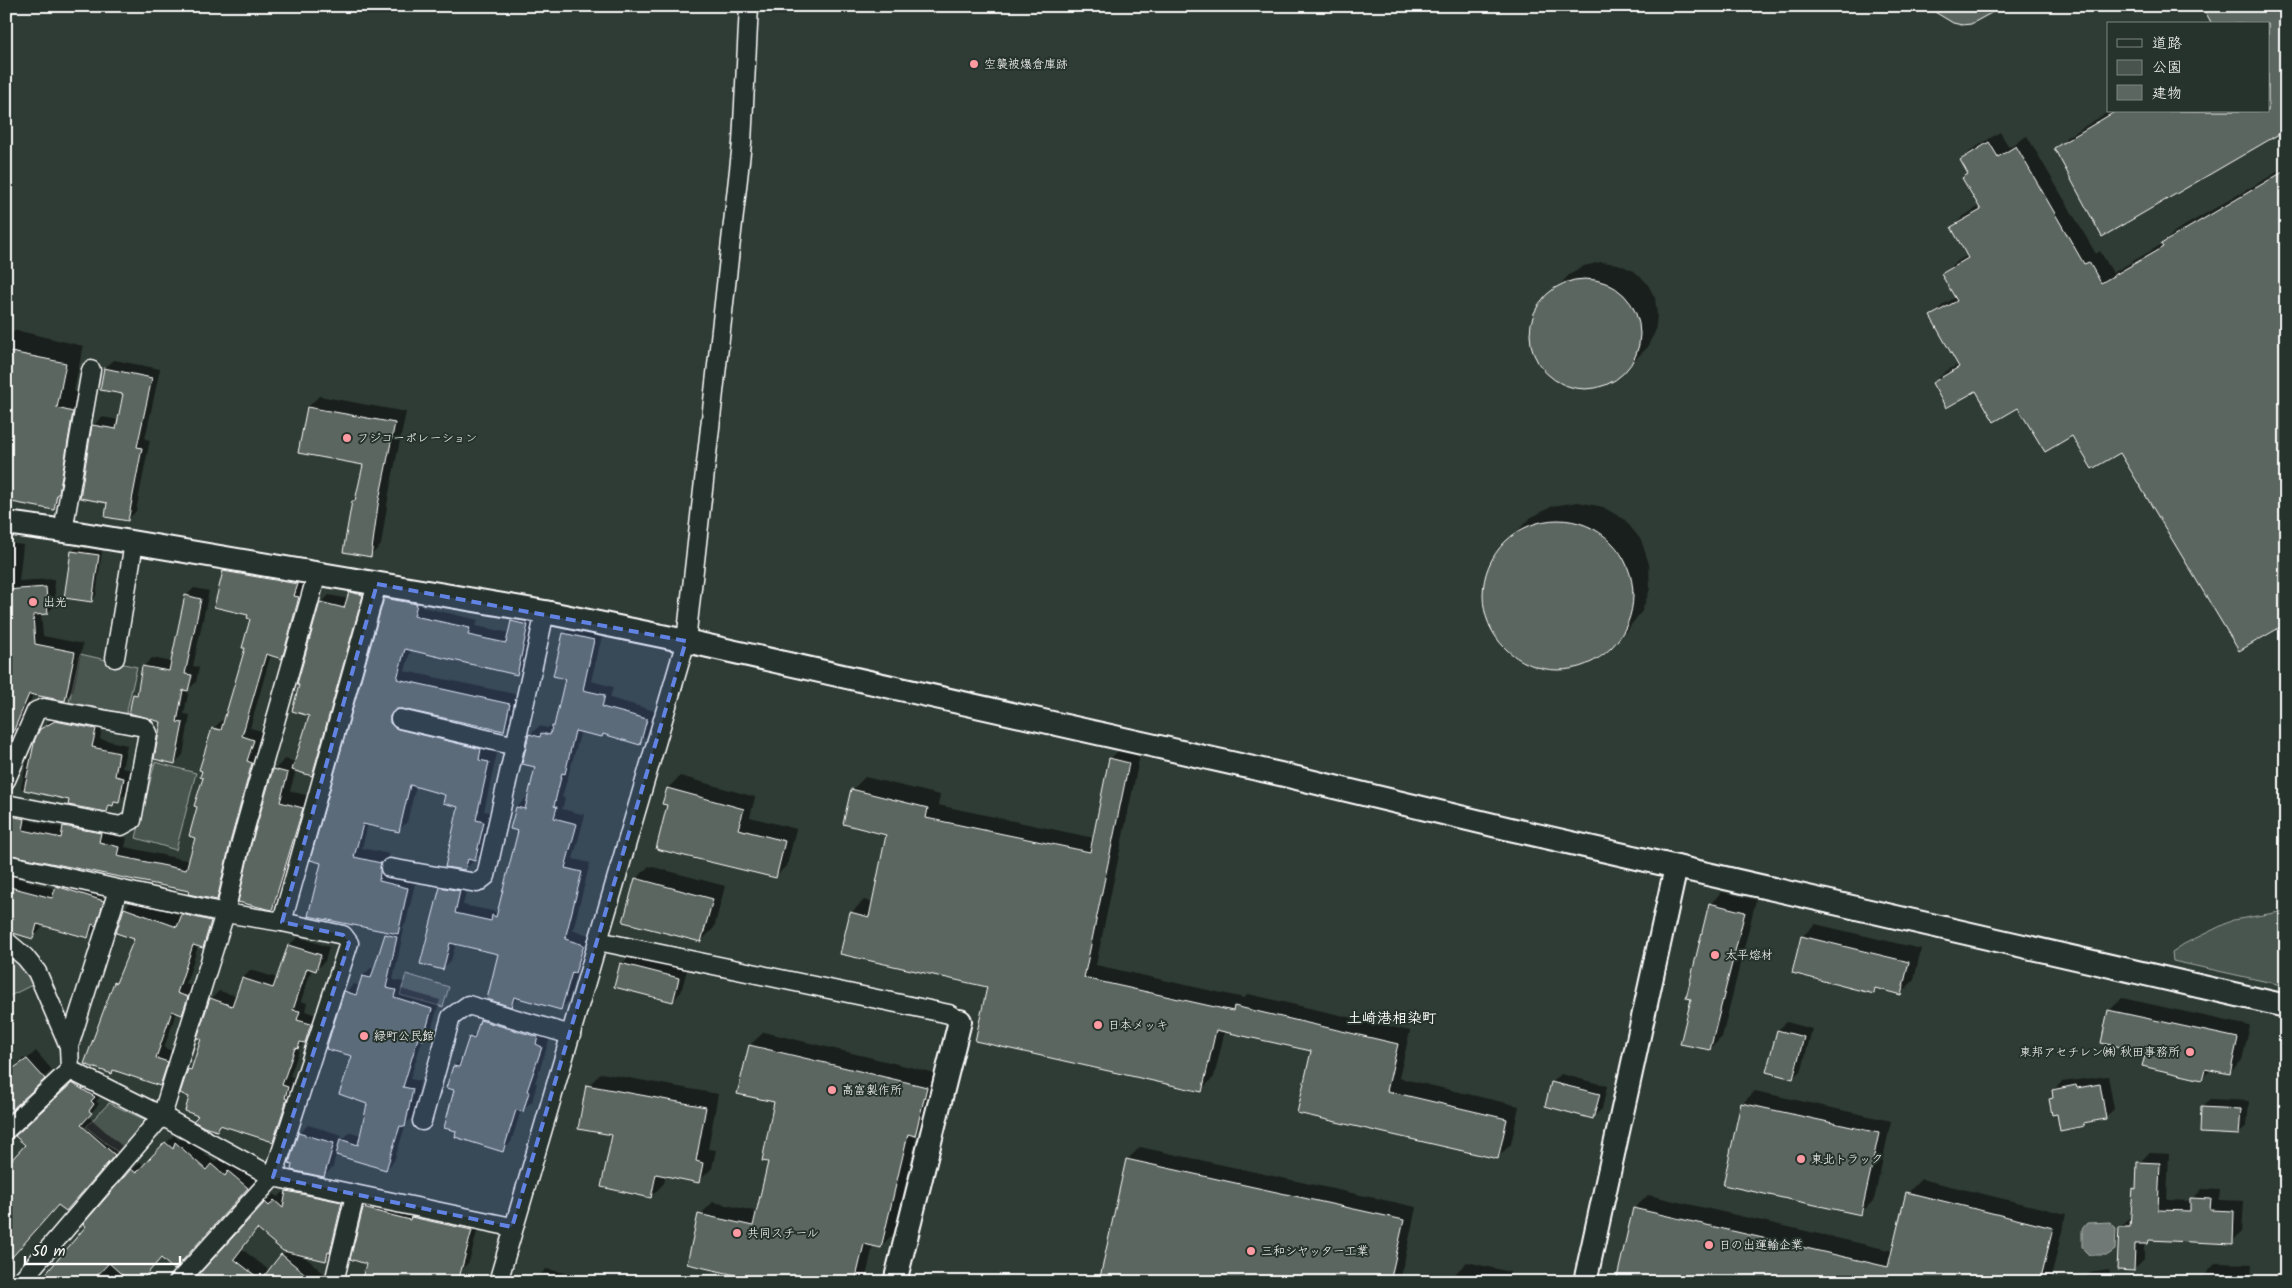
<svg xmlns="http://www.w3.org/2000/svg" width="2292" height="1288" font-family="Kalam,'Klee One',sans-serif">
  <style>
    .green { fill: #4a544f; stroke: #a4aaa7 }
    .water { fill: #707975; stroke: #a9afac }
    .shadow { fill: #0007; fill-rule: evenodd }
    .building { fill: #5b6661; stroke: #fff }
    .lines { fill: none; stroke-linecap: round; stroke-linejoin: round }
    .minor-casing { stroke: #fff; stroke-width: 21 }
    .tertiary-casing { stroke: #fff; stroke-width: 26 }
    .minor { stroke: #26332d; stroke-width: 18 }
    .tertiary { stroke: #26332d; stroke-width: 22 }
    .marked { fill: #6183e4; fill-opacity: 0.2; stroke: #6183e4; stroke-width: 4; stroke-dasharray: 10 6; stroke-linejoin: round }
    .poi-dot { fill: #ff9aa2; stroke: #26332d; stroke-width: 2 }
    .labels { text-anchor: middle; stroke-width: 4; stroke-linejoin: round; paint-order: stroke }
    .poi-label { font-size: 12px; fill: #fff; stroke: #26332d; text-anchor: start }
    .quarter-label { font-size: 15px; font-weight: bold; fill: #fff; stroke: #26332d }
  </style>
  <rect width="100%" height="100%" fill="#2f3b35"/>
  <filter id="ink" filterUnits="userSpaceOnUse"><feTurbulence type="fractalNoise" baseFrequency=".02" numOctaves="2"/><feDisplacementMap in="SourceGraphic" scale="10" xChannelSelector="R" yChannelSelector="G"/><feConvolveMatrix kernelMatrix="1 2 1 2 8 2 1 2 1" color-interpolation-filters="sRGB"/></filter>
  <g filter="url(#ink)">
    <g class="green">
      <polygon points="80,654 137,667 126,714 69,702"/>
      <polygon points="155,762 196,773 176,850 136,838"/>
      <polygon points="2286,911 2286,986 2173,961 2172,952 2184,944 2233,920"/>
      <polygon points="6,951 26,968 34,984 6,998"/>
      <polygon points="406,974 449,987 443,1007 400,995"/>
      <polygon points="109,1103 150,1122 121,1155 86,1127"/>
    </g>
    <polygon class="water" points="2110,1222 2116,1228 2115,1250 2108,1255 2089,1255 2082,1248 2082,1229 2087,1223"/>
    <g class="shadow">
      <polygon points="2286,6 2286,129 2103,236 2056,149 2067,137 2110,111 2268,111 2268,24"/>
      <polygon points="2000,132 2009,147 2027,136 2096,254 2100,251 2113,273 2164,243 2174,232 2286,167 2286,622 2120,451 2072,434 2018,406 1976,389 1933,383 1945,372 1959,364 1932,316 1943,305 1956,297 1943,274 1954,263 1968,255 1952,227 1964,216 1980,206 1964,178 1969,173 1961,160 1973,149"/>
      <polygon points="1601,262 1618,264 1634,271 1647,283 1655,298 1657,315 1655,332 1646,349 1615,379 1598,386 1580,387 1562,382 1548,372 1537,357 1532,340 1533,322 1540,306 1569,275 1584,266"/>
      <polygon points="15,330 83,346 74,391 90,395 70,491 53,509 6,501 6,332 12,333"/>
      <polygon points="114,360 160,369 145,439 150,440 136,511 128,520 109,502 93,426 102,417 119,420 125,393 105,368"/>
      <polygon points="319,396 406,412 389,493 381,545 370,556 353,501 357,497 364,464 308,407"/>
      <polygon points="1578,502 1603,507 1625,520 1641,540 1649,564 1650,589 1642,611 1627,630 1609,648 1590,662 1567,669 1543,668 1521,660 1502,645 1489,625 1483,602 1485,578 1495,555 1530,518 1553,506"/>
      <polygon points="6,543 23,545 19,581 54,579 56,605 47,613 41,614 43,636 83,644 73,691 64,700 33,694 13,746 6,753"/>
      <polygon points="76,548 102,551 96,596 92,600 72,552"/>
      <polygon points="233,563 306,576 302,588 307,589 290,648 282,657 271,654 250,728 262,731 255,753 260,754 225,890 217,899 191,890 6,853 6,810 33,810 31,821 64,828 73,818 109,824 107,833 127,838 125,847 190,861 196,837 213,729 222,720 225,721 246,647 252,618 224,572"/>
      <polygon points="358,584 370,586 320,766 312,774 296,770 290,791 313,797 282,897 272,908 274,770 285,759 296,762 310,715 321,603 329,595 348,599 350,593"/>
      <polygon points="194,588 209,591 193,666 199,667 196,682 189,689 184,714 190,715 183,755 175,763 162,721 134,695 139,690 143,667 152,658 172,662 186,596"/>
      <polygon points="394,590 426,595 422,607 478,620 476,626 510,633 512,622 521,613 536,616 526,665 517,674 411,649 405,671 519,695 512,721 503,730 402,707 398,709 401,718 489,740 487,751 497,753 484,811 493,813 484,851 465,869 459,806 446,794 416,786 407,822 398,831 368,824 362,848 389,854 387,872 416,879 406,923 402,928 404,929 393,980 404,982 401,989 440,1000 431,1030 423,1038 410,1079 420,1081 413,1117 406,1124 394,1161 386,1169 336,1153 333,1167 324,1176 299,1134 308,1125 342,1135 340,1142 350,1132 361,1135 368,1103 354,1055 346,992 354,984 360,986 363,976 371,968 375,969 386,934 390,931 310,915 385,599"/>
      <polygon points="573,625 603,632 591,681 613,687 610,698 655,711 648,734 639,743 604,734 602,736 581,731 562,797 565,798 562,809 585,815 573,859 590,863 573,930 592,936 583,963 578,967 569,1000 561,1009 519,997 511,1005 499,953 456,943 451,960 442,969 441,888 450,879 468,882 463,905 497,912 499,910 520,830 517,807 526,798 529,799 537,766 530,735 539,726 547,728 556,723 567,678 564,634"/>
      <polygon points="64,713 103,721 100,739 127,745 122,768 131,770 126,794 106,811 71,799 21,788 26,764 41,730 49,721"/>
      <polygon points="1123,746 1141,750 1096,965 1244,998 1248,994 1410,1031 1399,1078 1519,1106 1511,1144 1498,1157 1312,1050 1225,1030 1214,1077 1201,1090 988,986 851,913 864,900 873,902 888,834 852,790 865,777 940,795 938,805 1094,838 1110,759"/>
      <polygon points="680,776 755,797 750,817 796,829 787,865 775,877 669,804 668,788"/>
      <polygon points="6,863 19,868 16,878 56,889 65,879 111,893 103,916 98,922 96,929 88,937 42,925 41,929 33,938 6,907"/>
      <polygon points="649,866 725,886 714,928 701,941 636,879"/>
      <polygon points="1722,892 1756,900 1722,1037 1710,1049 1710,904"/>
      <polygon points="134,899 182,916 192,905 220,912 212,938 203,947 198,946 186,984 197,987 191,1004 182,1013 177,1011 164,1048 176,1052 169,1075 160,1085 115,1069 112,1073 115,983 120,978 136,939 125,908"/>
      <polygon points="1815,924 1921,949 1914,980 1901,993 1878,988 1874,992 1802,937"/>
      <polygon points="298,937 329,947 325,961 316,970 312,968 301,1001 307,1003 305,1011 319,1016 314,1033 301,1045 290,1076 296,1078 282,1132 273,1140 223,1124 217,1130 200,1115 191,1096 189,1069 194,1064 202,1038 211,999 219,991 237,996 243,978 251,970 277,978 289,945"/>
      <polygon points="630,955 687,970 681,992 673,1001 622,964"/>
      <polygon points="2122,998 2250,1026 2242,1060 2230,1073 2212,1069 2202,1078 2147,1051 2109,1011"/>
      <polygon points="490,1012 550,1038 535,1083 537,1083 532,1102 521,1110 511,1142 503,1151 456,1089 454,1066 463,1058 470,1038 478,1030 481,1020"/>
      <polygon points="1787,1022 1812,1029 1802,1069 1793,1078 1778,1030"/>
      <polygon points="764,1032 939,1074 927,1121 918,1130 894,1233 881,1246 873,1245 865,1282 771,1282 700,1215 713,1202 758,1212 770,1161 776,1101 750,1045"/>
      <polygon points="36,1051 52,1070 6,1113 6,1074 24,1058 26,1060"/>
      <polygon points="601,1073 718,1094 708,1149 716,1150 712,1168 699,1181 666,1175 664,1183 651,1197 588,1086"/>
      <polygon points="1561,1074 1607,1086 1602,1109 1593,1117 1552,1083"/>
      <polygon points="81,1075 102,1095 96,1101 99,1104 88,1116 122,1146 66,1210 27,1145 25,1128"/>
      <polygon points="2108,1076 2114,1109 2106,1117 2088,1121 2083,1125 2058,1112 2050,1099 2054,1095 2053,1090 2062,1082"/>
      <polygon points="1755,1091 1891,1121 1874,1200 1860,1214 1742,1104"/>
      <polygon points="2211,1099 2249,1101 2247,1125 2239,1134 2202,1107"/>
      <polygon points="174,1135 179,1140 184,1135 214,1162 220,1157 233,1168 237,1164 255,1180 218,1221 161,1257 139,1282 40,1282 87,1226 85,1224 132,1170 140,1162 145,1166"/>
      <polygon points="1140,1147 1416,1207 1400,1282 1100,1282 1127,1160"/>
      <polygon points="2149,1153 2169,1154 2167,1200 2191,1201 2202,1189 2220,1190 2219,1200 2244,1201 2242,1232 2232,1242 2152,1239 2148,1243 2144,1243 2144,1259 2134,1269 2121,1227 2132,1217 2134,1189 2138,1185 2139,1163"/>
      <polygon points="1921,1179 2066,1214 2050,1282 1617,1282 1634,1209 1648,1195 1893,1251 1908,1193"/>
      <path d="M297,1182L351,1194L335,1250L326,1259L300,1253L327,1276L322,1282H212L265,1203L274,1194L278,1197L284,1192L287,1195ZM258,1228L287,1250L270,1271L242,1249Z"/>
      <polygon points="372,1200 480,1221 469,1262 462,1269 458,1282 368,1263 364,1209"/>
      <polygon points="1467,1262 1510,1272 1508,1282 1452,1282 1454,1275"/>
      <polygon points="2216,1263 2252,1264 2251,1282 2198,1282"/>
      <polygon points="546,1269 606,1281 606,1282 533,1282"/>
      <polygon points="2109,1270 2111,1282 2081,1282 2090,1273"/>
    </g>
    <g class="building">
      <polygon points="1925,6 2004,6 1971,24 1962,25 1953,23"/>
      <polygon points="2202,6 2286,6 2286,130 2102,237 2054,148 2116,111 2268,111 2268,24 2212,24"/>
      <polygon points="1989,142 1998,157 2016,146 2084,264 2089,262 2101,283 2163,247 2161,244 2286,170 2286,624 2239,651 2120,453 2092,469 2072,436 2045,452 2018,408 1994,422 1976,391 1946,408 1932,383 1959,367 1930,316 1957,301 1941,274 1968,258 1951,227 1981,210 1962,178 1968,174 1960,160"/>
      <circle cx="1585" cy="334" r="55"/>
      <polygon points="6,351 66,363 57,408 73,412 59,494 57,494 54,510 6,501"/>
      <polygon points="104,368 152,378 137,447 142,448 128,521 105,517 107,503 80,498 92,425 116,429 123,394 100,390"/>
      <polygon points="307,407 395,423 378,505 371,557 343,552 352,501 355,501 363,465 298,453"/>
      <circle cx="1558" cy="595" r="75"/>
      <polygon points="71,551 99,555 92,602 64,598"/>
      <polygon points="223,571 298,584 294,596 299,597 282,659 266,654 242,736 254,740 247,761 252,763 231,839 217,900 188,894 189,891 6,854 6,815 25,819 23,830 61,838 63,826 101,833 99,842 119,847 117,856 186,870 195,838 189,836 197,807 194,806 203,778 200,777 202,771 199,770 212,728 221,730 245,648 242,648 250,619 247,618 248,615 214,607"/>
      <polygon points="46,587 48,614 33,615 35,644 75,652 65,701 29,694 6,749 6,590"/>
      <polygon points="349,592 363,595 312,776 292,770 309,716 292,711 299,685 297,684 320,602 344,608"/>
      <polygon points="185,595 201,599 185,674 192,675 188,691 183,690 177,722 183,723 175,764 154,759 161,722 129,713 133,694 137,695 142,666 169,671"/>
      <polygon points="384,598 417,604 414,616 470,628 468,635 506,643 511,621 528,625 517,675 405,649 397,679 510,704 504,731 402,709 396,709 390,716 390,723 398,729 481,749 479,760 489,762 476,820 484,822 475,861 468,859 465,870 445,867 458,807 443,803 445,795 410,785 399,832 363,824 354,857 381,863 379,881 408,888 398,934 308,916 321,863 310,860"/>
      <polygon points="563,633 594,640 583,690 605,695 602,707 647,719 640,745 603,734 602,737 575,731 565,774 562,773 554,806 557,807 554,818 577,824 565,868 582,872 565,939 584,945 575,973 572,972 561,1010 514,997 511,1007 487,999 498,954 450,943 443,970 420,964 440,887 460,891 455,913 491,921 492,915 496,917 518,831 510,829 516,807 525,809 535,767 522,764 529,734 540,737 541,733 550,735 552,726 554,726 565,679 553,676"/>
      <polygon points="55,721 96,729 92,747 119,753 115,776 124,778 119,803 114,802 113,806 109,805 107,812 68,805 69,800 24,790 35,739 40,729"/>
      <polygon points="1109,758 1129,763 1084,978 1233,1011 1234,1006 1398,1044 1387,1091 1507,1119 1498,1159 1297,1113 1311,1051 1216,1030 1202,1092 975,1041 987,987 840,954 850,912 869,917 886,835 843,824 851,789 928,808 926,818 1090,852"/>
      <polygon points="273,769 288,773 280,802 303,808 272,910 238,902 251,845"/>
      <polygon points="667,788 744,809 738,829 785,841 776,878 656,849 667,805 662,804"/>
      <polygon points="635,878 713,899 701,942 623,922"/>
      <polygon points="6,886 52,898 56,886 104,901 96,926 92,924 88,938 37,924 33,939 6,931"/>
      <polygon points="1709,903 1745,912 1710,1050 1680,1044 1691,999 1686,998"/>
      <polygon points="124,908 177,927 182,914 211,921 203,948 193,945 177,993 188,997 182,1015 172,1011 156,1058 168,1062 160,1086 113,1070 112,1074 84,1064 114,982 116,983 134,939 116,933"/>
      <polygon points="385,934 397,937 386,988 396,990 394,997 432,1009 423,1040 418,1038 403,1087 413,1089 405,1127 400,1126 386,1170 336,1155 340,1139 358,1145 367,1104 339,1094 352,1056 326,1049 344,991 356,995 362,976 371,978"/>
      <polygon points="1801,936 1909,962 1901,995 1875,988 1874,994 1792,973"/>
      <polygon points="288,945 321,955 316,971 307,968 293,1010 300,1011 297,1020 311,1024 305,1043 300,1042 298,1049 295,1048 282,1085 288,1087 285,1098 287,1099 273,1142 220,1125 217,1131 204,1127 193,1121 198,1116 185,1111 189,1097 180,1093 188,1069 191,1070 201,1039 197,1038 210,998 232,1006 242,978 273,988"/>
      <polygon points="620,963 679,978 673,1002 614,987"/>
      <polygon points="2108,1010 2238,1038 2230,1074 2205,1069 2202,1080 2142,1066 2146,1052 2101,1043"/>
      <polygon points="480,1020 538,1037 536,1044 542,1047 527,1091 529,1092 523,1112 516,1110 503,1152 455,1137 456,1131 444,1128 454,1090 446,1088 453,1066 459,1067 469,1037 474,1039"/>
      <polygon points="1777,1030 1804,1037 1793,1079 1766,1072"/>
      <polygon points="749,1045 927,1087 915,1136 908,1134 881,1248 864,1244 855,1282 766,1282 687,1264 698,1214 753,1226 768,1162 762,1161 774,1102 737,1094"/>
      <polygon points="27,1059 45,1079 6,1115 6,1073"/>
      <polygon points="1551,1082 1600,1094 1593,1119 1545,1106"/>
      <polygon points="72,1083 95,1097 91,1101 94,1104 89,1111 92,1113 81,1125 115,1155 66,1211 58,1205 6,1264 6,1166 25,1145 15,1136"/>
      <polygon points="2100,1084 2106,1119 2083,1123 2084,1126 2060,1131 2057,1114 2052,1115 2049,1099 2053,1098 2052,1090 2076,1085 2077,1088"/>
      <polygon points="586,1085 706,1107 696,1161 703,1163 699,1183 656,1174 651,1198 601,1187 612,1135 578,1129"/>
      <polygon points="1741,1103 1879,1133 1861,1215 1723,1185"/>
      <polygon points="2201,1107 2241,1109 2239,1135 2200,1133"/>
      <polygon points="298,1133 334,1143 324,1177 291,1170 292,1164 289,1163"/>
      <polygon points="165,1142 173,1149 175,1142 206,1170 211,1164 225,1176 228,1171 248,1188 174,1270 161,1258 140,1282 130,1282 109,1263 91,1282 39,1282 86,1226 83,1224 131,1169 136,1173"/>
      <polygon points="1126,1159 1404,1220 1390,1282 1099,1282"/>
      <polygon points="2137,1162 2160,1163 2158,1210 2190,1211 2190,1198 2211,1199 2210,1210 2234,1211 2233,1244 2149,1240 2148,1244 2135,1244 2134,1271 2117,1270 2119,1227 2130,1227 2133,1188 2136,1189"/>
      <polygon points="286,1191 342,1202 330,1253 328,1252 326,1261 283,1251 257,1229 234,1259 261,1280 281,1254 315,1282 211,1282 200,1273 265,1202 269,1206 274,1200 283,1208"/>
      <polygon points="1906,1192 2053,1228 2040,1282 1616,1282 1633,1208 1888,1267"/>
      <polygon points="363,1208 410,1220 411,1217 472,1230 458,1282 361,1282 366,1264 350,1259"/>
    </g>
    <g class="lines">
      <g class="minor-casing">
        <g id="minor">
          <polyline points="63,531 91,370"/>
          <polyline points="115,658 134,543"/>
          <polyline points="400,719 516,746"/>
          <polyline points="6,780 36,711 44,708 144,727 148,733 132,820 121,826 6,804"/>
          <polyline points="6,864 225,913 282,922 377,584"/>
          <polyline points="390,868 477,883 486,876 545,612"/>
          <polyline points="6,941 25,957 37,972 69,1046"/>
          <polyline points="598,941 949,1014 960,1021"/>
          <polyline points="70,1070 69,1046 118,890"/>
          <polyline points="422,1121 451,1017 468,1005 571,1035"/>
          <polyline points="6,1130 70,1070 162,1116 273,1177 512,1227"/>
          <polyline points="20,1282 162,1116 225,913 241,842 317,574"/>
          <polyline points="178,1282 273,1177 349,943 343,935 282,922"/>
          <polyline points="334,1282 355,1195"/>
          <polyline points="498,1282 686,641 742,143 749,6"/>
        </g>
      </g>
      <g class="tertiary-casing">
        <g id="tertiary">
          <polyline points="6,523 72,532 545,612 686,641 1280,774 1510,829 2286,1006"/>
          <polyline points="895,1282 960,1021"/>
          <polyline points="1585,1282 1676,867"/>
        </g>
      </g>
      <use href="#minor" class="minor"/>
      <use href="#tertiary" class="tertiary"/>
    </g>
  </g>
  <path class="marked" d="M377,584L686,641L512,1227L273,1177L349,943L343,935L282,922Z"/>
  <g class="poi-dot">
    <circle cx="974" cy="64" r="5"/>
    <circle cx="347" cy="438" r="5"/>
    <circle cx="33" cy="602" r="5"/>
    <circle cx="1715" cy="955" r="5"/>
    <circle cx="1098" cy="1025" r="5"/>
    <circle cx="364" cy="1036" r="5"/>
    <circle cx="2190" cy="1052" r="5"/>
    <circle cx="832" cy="1090" r="5"/>
    <circle cx="1801" cy="1159" r="5"/>
    <circle cx="737" cy="1233" r="5"/>
    <circle cx="1709" cy="1245" r="5"/>
    <circle cx="1251" cy="1251" r="5"/>
  </g>
  <g class="labels">
    <g class="poi-label">
      <text x="984" y="68">空襲被爆倉庫跡</text>
      <text x="357" y="442">フジコーポレーション</text>
      <text x="43" y="606">出光</text>
      <text x="1725" y="959">太平熔材</text>
      <text x="1108" y="1029">日本メッキ</text>
      <text x="374" y="1040">緑町公民館</text>
      <text x="2180" y="1056" text-anchor="end">東邦アセチレン㈱ 秋田事務所</text>
      <text x="842" y="1094">高富製作所</text>
      <text x="1811" y="1163">東北トラック</text>
      <text x="747" y="1237">共同スチール</text>
      <text x="1719" y="1249">日の出運輸企業</text>
      <text x="1261" y="1255">三和シヤッター工業</text>
    </g>
    <g class="quarter-label">
      <text x="1392" y="1023">土崎港相染町</text>
    </g>
  </g>
  <rect width="2292" height="1288" fill="none" stroke="#26332d" stroke-width="25"/>
  <rect x="12" y="12" width="2267" height="1263" fill="none" stroke="#fff" stroke-width="2" filter="url(#ink)"/>
  <rect x="2107" y="22" width="162" height="90" fill="#26332d" stroke="#7d8581"/>
  <rect x="2117" y="39" width="25" height="8" fill="#26332d" stroke="#7d8581"/>
  <text x="2152" y="48" font-size="15" fill="#ffffff">道路</text>
  <rect x="2117" y="60" width="25" height="15" fill="#4a544f" stroke="#7d8581"/>
  <text x="2152" y="72" font-size="15" fill="#ffffff">公園</text>
  <rect x="2117" y="85" width="25" height="15" fill="#5b6661" stroke="#7d8581"/>
  <text x="2152" y="98" font-size="15" fill="#ffffff">建物</text>
  <path d="M25 1256v8h155v-8" fill="none" stroke="#ffffff" stroke-width="2.5"/>
  <text x="32" y="1256" font-size="15" fill="#ffffff" stroke="#26332d" stroke-width="4" paint-order="stroke">50 m</text>
</svg>
